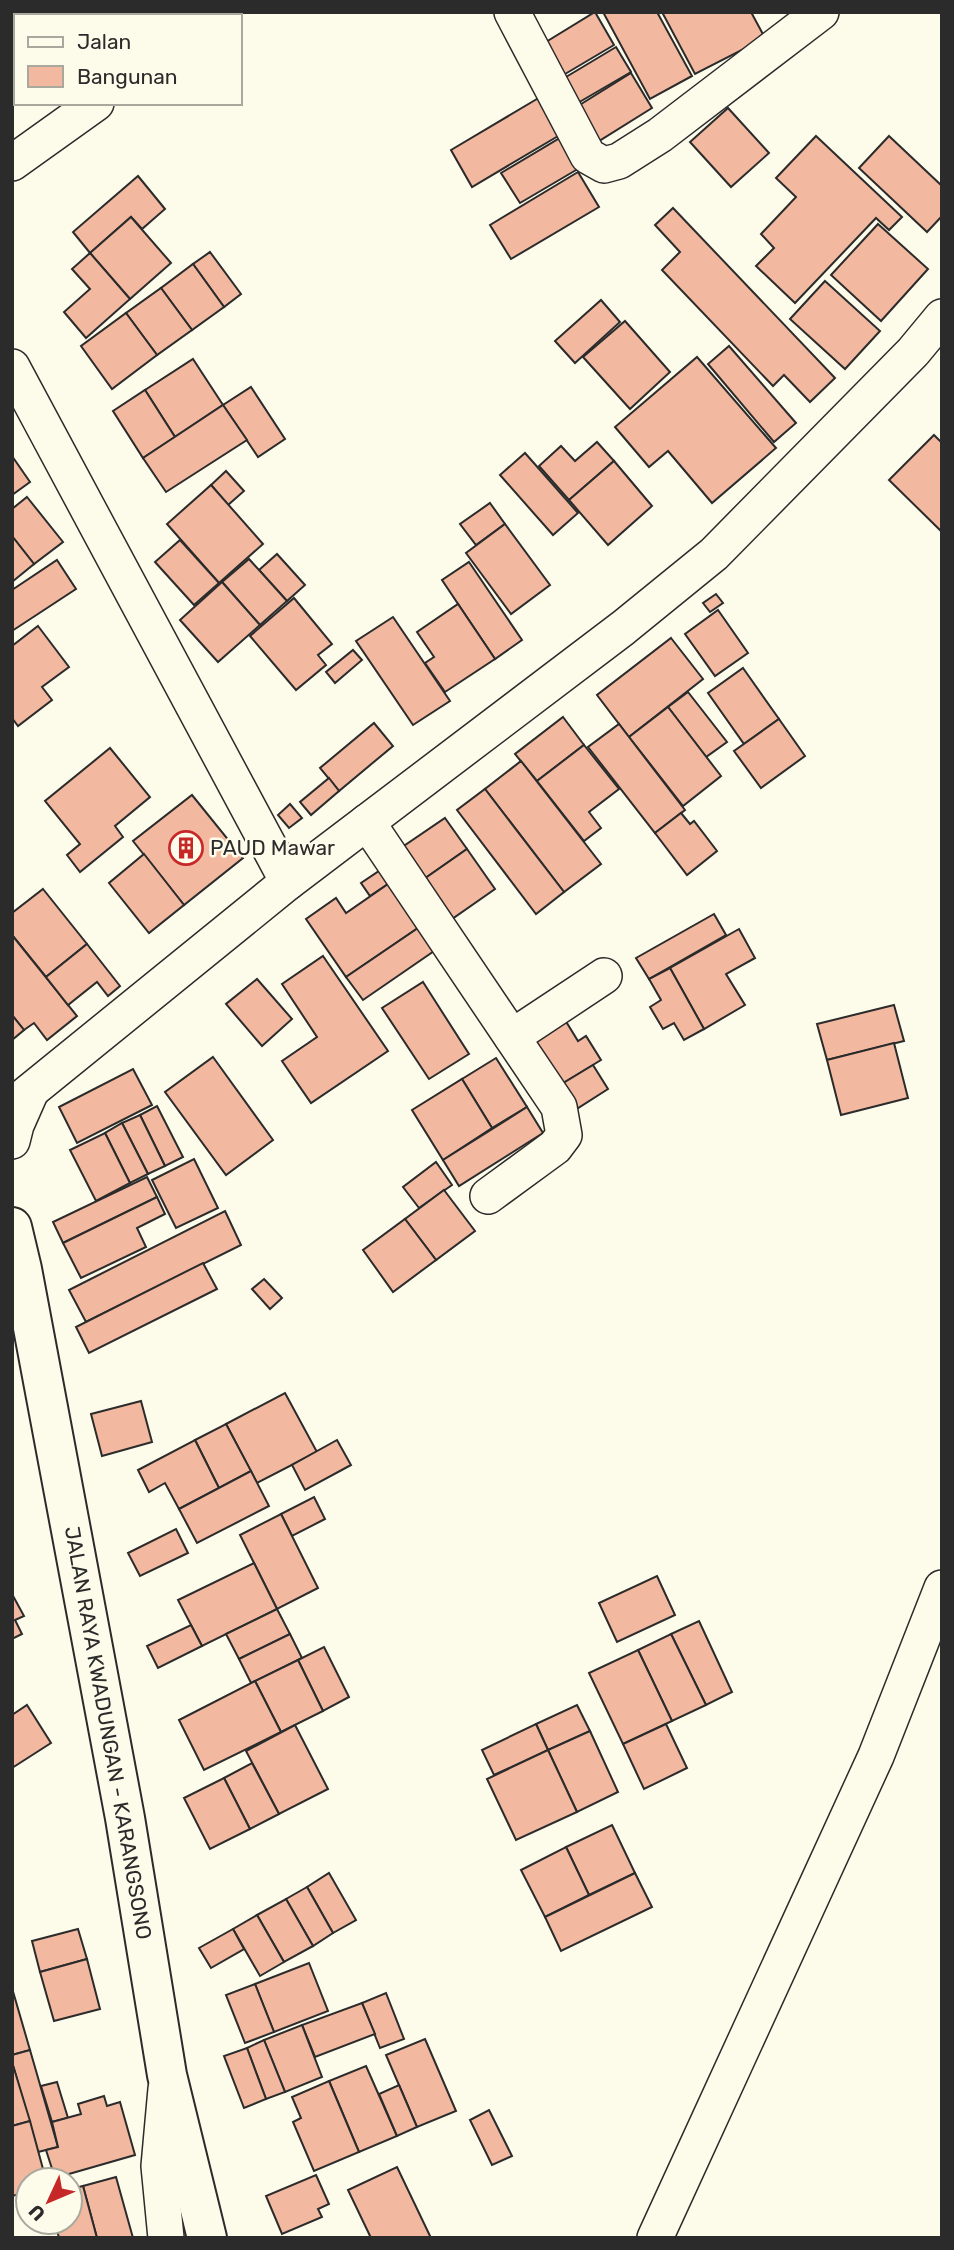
<svg xmlns="http://www.w3.org/2000/svg" width="954" height="2250" font-family="Rubik,sans-serif">
  <style>
    .building { fill: #f2b8a0; stroke: #2b2b2b; stroke-width: 2 }
    .lines { fill: none; stroke-linecap: round; stroke-linejoin: round }
    .minor-casing { stroke: #2b2b2b; stroke-width: 38 }
    .secondary-casing { stroke: #2b2b2b; stroke-width: 42 }
    .minor { stroke: #fdfbea; stroke-width: 35 }
    .secondary { stroke: #fdfbea; stroke-width: 38 }
    .labels { text-anchor: middle; stroke-width: 5; stroke-linejoin: round; paint-order: stroke }
    .poi-label { font-size: 21px; fill: #2b2b2b; stroke: #fdfbea; text-anchor: start }
    .street-label { font-size: 21px; fill: #2b2b2b; stroke: #fdfbea }
  </style>
  <rect width="100%" height="100%" fill="#fdfbea"/>
  <g class="building">
    <polygon points="595,12 614,45 560,77 541,45"/>
    <polygon points="603,12 657,12 692,76 650,99"/>
    <polygon points="662,12 751,12 765,38 695,74"/>
    <polygon points="616,47 631,72 576,104 561,80"/>
    <polygon points="631,73 652,108 599,141 578,106"/>
    <polygon points="547,93 570,129 472,187 451,150"/>
    <polygon points="728,108 769,153 731,187 690,142"/>
    <polygon points="570,132 588,163 520,203 501,173"/>
    <polygon points="816,136 902,217 889,230 876,218 795,303 756,266 774,248 761,234 796,197 776,178"/>
    <polygon points="889,136 942,186 942,216 927,232 859,168"/>
    <polygon points="578,172 599,207 511,259 490,225"/>
    <polygon points="138,176 165,209 142,229 131,217 90,253 73,232"/>
    <polygon points="673,208 835,378 810,402 784,375 773,386 662,270 680,252 655,225"/>
    <polygon points="131,217 171,263 130,299 90,253"/>
    <polygon points="878,224 928,269 881,321 831,275"/>
    <polygon points="210,252 241,294 224,307 193,264"/>
    <polygon points="90,253 130,299 86,338 64,312 90,289 72,269"/>
    <polygon points="193,264 224,307 192,330 161,288"/>
    <polygon points="825,281 880,331 845,369 790,319"/>
    <polygon points="161,288 192,330 157,355 126,313"/>
    <polygon points="601,300 620,322 575,363 555,341"/>
    <polygon points="126,313 157,355 112,389 81,346"/>
    <polygon points="625,321 670,372 630,409 583,357"/>
    <polygon points="729,346 796,423 774,442 708,364"/>
    <polygon points="697,357 776,448 712,503 668,451 649,467 615,427"/>
    <polygon points="193,359 223,405 175,437 145,390"/>
    <polygon points="251,387 285,439 258,457 223,405"/>
    <polygon points="145,390 175,437 143,458 113,411"/>
    <polygon points="223,405 247,440 166,492 143,458"/>
    <polygon points="934,435 942,443 942,532 889,480"/>
    <polygon points="597,442 614,461 569,500 539,466 561,446 575,461"/>
    <polygon points="525,453 578,513 553,535 500,475"/>
    <polygon points="12,456 30,482 12,495"/>
    <polygon points="614,461 652,506 608,545 569,500"/>
    <polygon points="226,471 244,491 228,505 211,485"/>
    <polygon points="211,485 263,544 219,583 167,524"/>
    <polygon points="27,497 63,542 34,564 12,536 12,509"/>
    <polygon points="490,503 505,524 476,545 460,524"/>
    <polygon points="505,524 550,585 511,614 466,553"/>
    <polygon points="12,536 34,564 12,582"/>
    <polygon points="180,540 219,583 194,605 155,562"/>
    <polygon points="277,554 305,585 287,601 259,570"/>
    <polygon points="249,559 287,601 260,625 222,582"/>
    <polygon points="57,560 76,589 12,631 12,590"/>
    <polygon points="469,562 522,640 495,659 442,580"/>
    <polygon points="222,582 260,625 218,662 180,620"/>
    <polygon points="716,594 723,603 710,612 703,603"/>
    <polygon points="294,598 332,644 318,655 326,665 296,690 250,636"/>
    <polygon points="458,604 495,659 445,692 425,663 434,657 417,632"/>
    <polygon points="718,610 748,653 715,676 685,634"/>
    <polygon points="393,617 450,701 413,725 356,641"/>
    <polygon points="38,626 69,667 42,687 52,700 18,726 12,718 12,646"/>
    <polygon points="671,638 703,679 629,737 597,695"/>
    <polygon points="353,650 362,660 335,683 326,672"/>
    <polygon points="743,668 779,719 744,744 708,693"/>
    <polygon points="688,692 727,742 706,757 668,707"/>
    <polygon points="668,707 721,776 683,806 629,737"/>
    <polygon points="563,717 584,745 537,781 515,754"/>
    <polygon points="779,719 805,756 761,788 734,751"/>
    <polygon points="374,723 393,746 339,791 320,768"/>
    <polygon points="619,724 685,810 655,833 588,747"/>
    <polygon points="584,745 619,789 589,812 601,828 584,841 537,781"/>
    <polygon points="110,748 150,797 115,826 123,837 80,872 67,855 80,844 45,801"/>
    <polygon points="521,761 601,864 564,892 485,789"/>
    <polygon points="329,778 339,791 311,815 300,802"/>
    <polygon points="485,789 564,892 536,914 457,810"/>
    <polygon points="192,795 243,858 184,905 133,841"/>
    <polygon points="290,804 302,818 289,828 278,815"/>
    <polygon points="681,813 690,824 694,821 717,851 687,875 655,833"/>
    <polygon points="445,818 467,849 414,886 392,854"/>
    <polygon points="467,849 495,889 442,926 414,886"/>
    <polygon points="144,854 184,905 149,933 109,883"/>
    <polygon points="382,869 391,882 370,896 361,883"/>
    <polygon points="391,882 421,926 346,977 306,919 336,898 346,913"/>
    <polygon points="43,889 87,944 46,977 12,935 12,913"/>
    <polygon points="714,914 726,935 649,979 636,958"/>
    <polygon points="421,926 437,949 363,1000 346,977"/>
    <polygon points="739,929 755,958 726,974 745,1005 704,1029 670,968"/>
    <polygon points="12,935 77,1016 47,1040 34,1023 24,1030 12,1015"/>
    <polygon points="87,944 120,986 108,996 97,982 68,1005 46,977"/>
    <polygon points="323,956 388,1051 311,1103 282,1061 317,1037 282,984"/>
    <polygon points="670,968 704,1029 684,1040 674,1023 663,1029 650,1007 661,1000 649,979"/>
    <polygon points="257,979 292,1019 262,1046 226,1004"/>
    <polygon points="423,982 469,1054 429,1079 382,1008"/>
    <polygon points="894,1005 904,1041 827,1060 817,1024"/>
    <polygon points="12,1015 24,1030 12,1040"/>
    <polygon points="562,1015 578,1041 586,1036 601,1060 560,1085 529,1035"/>
    <polygon points="894,1043 908,1098 841,1115 827,1060"/>
    <polygon points="213,1057 273,1140 226,1175 165,1092"/>
    <polygon points="496,1058 527,1107 492,1128 462,1079"/>
    <polygon points="593,1065 608,1089 575,1110 560,1085"/>
    <polygon points="133,1069 152,1105 77,1143 59,1107"/>
    <polygon points="462,1079 492,1128 443,1160 412,1110"/>
    <polygon points="157,1106 183,1157 165,1166 140,1115"/>
    <polygon points="527,1107 543,1133 459,1186 443,1160"/>
    <polygon points="140,1115 165,1166 148,1174 122,1123"/>
    <polygon points="122,1123 148,1174 130,1183 105,1133"/>
    <polygon points="105,1133 130,1183 96,1201 70,1150"/>
    <polygon points="194,1159 218,1208 176,1228 152,1180"/>
    <polygon points="436,1162 452,1185 419,1208 403,1187"/>
    <polygon points="147,1177 157,1197 63,1243 53,1222"/>
    <polygon points="444,1190 475,1231 436,1260 405,1219"/>
    <polygon points="157,1197 165,1214 137,1228 146,1247 81,1278 63,1243"/>
    <polygon points="225,1211 241,1245 86,1322 69,1290"/>
    <polygon points="405,1219 436,1260 393,1292 363,1250"/>
    <polygon points="203,1263 217,1289 89,1353 76,1327"/>
    <polygon points="264,1279 282,1298 270,1309 252,1289"/>
    <polygon points="285,1393 317,1452 257,1483 226,1424"/>
    <polygon points="141,1401 152,1442 102,1456 91,1414"/>
    <polygon points="226,1424 251,1471 219,1488 195,1440"/>
    <polygon points="195,1440 219,1488 179,1509 165,1483 149,1492 138,1470"/>
    <polygon points="337,1440 351,1465 305,1490 292,1465"/>
    <polygon points="251,1471 269,1506 197,1543 179,1509"/>
    <polygon points="314,1497 325,1519 292,1536 281,1514"/>
    <polygon points="281,1514 318,1588 277,1609 240,1535"/>
    <polygon points="176,1529 188,1553 140,1576 128,1553"/>
    <polygon points="254,1563 277,1609 202,1646 178,1600"/>
    <polygon points="657,1576 675,1615 617,1642 599,1603"/>
    <polygon points="12,1594 24,1616 15,1620 22,1634 12,1639"/>
    <polygon points="277,1609 290,1634 239,1659 226,1634"/>
    <polygon points="699,1621 732,1692 706,1705 671,1634"/>
    <polygon points="191,1625 202,1646 158,1668 147,1646"/>
    <polygon points="290,1634 302,1658 251,1683 239,1659"/>
    <polygon points="671,1634 706,1705 672,1721 638,1650"/>
    <polygon points="324,1647 349,1697 323,1711 298,1660"/>
    <polygon points="638,1650 672,1721 623,1744 589,1673"/>
    <polygon points="298,1660 323,1711 281,1732 255,1681"/>
    <polygon points="255,1681 281,1732 204,1770 179,1720"/>
    <polygon points="27,1705 51,1743 12,1768 12,1715"/>
    <polygon points="577,1705 590,1731 548,1750 536,1724"/>
    <polygon points="536,1724 548,1750 494,1775 482,1750"/>
    <polygon points="666,1724 687,1768 644,1789 623,1744"/>
    <polygon points="295,1725 328,1789 279,1814 246,1751"/>
    <polygon points="590,1731 618,1792 577,1812 548,1750"/>
    <polygon points="548,1750 577,1812 516,1840 487,1779"/>
    <polygon points="252,1763 279,1814 250,1829 224,1778"/>
    <polygon points="224,1778 250,1829 210,1849 184,1798"/>
    <polygon points="612,1825 635,1873 589,1895 566,1847"/>
    <polygon points="566,1847 589,1895 545,1917 521,1870"/>
    <polygon points="329,1873 356,1920 333,1933 307,1887"/>
    <polygon points="635,1873 652,1907 561,1951 545,1917"/>
    <polygon points="307,1887 333,1933 313,1946 286,1899"/>
    <polygon points="286,1899 313,1946 284,1962 257,1915"/>
    <polygon points="257,1915 284,1962 260,1976 233,1929"/>
    <polygon points="78,1929 87,1959 40,1972 32,1941"/>
    <polygon points="233,1929 244,1949 211,1968 199,1948"/>
    <polygon points="87,1959 100,2009 54,2021 40,1972"/>
    <polygon points="309,1963 328,2011 274,2032 255,1984"/>
    <polygon points="255,1984 274,2032 245,2043 226,1995"/>
    <polygon points="12,1988 30,2050 12,2055"/>
    <polygon points="386,1993 404,2039 380,2048 362,2003"/>
    <polygon points="362,2003 375,2034 315,2057 302,2025"/>
    <polygon points="302,2025 322,2077 285,2092 264,2040"/>
    <polygon points="425,2039 456,2111 417,2127 386,2055"/>
    <polygon points="264,2040 285,2092 266,2099 247,2048"/>
    <polygon points="247,2048 266,2099 244,2108 224,2056"/>
    <polygon points="30,2050 58,2147 38,2152 12,2062 12,2055"/>
    <polygon points="12,2062 30,2121 12,2126"/>
    <polygon points="366,2066 397,2136 359,2152 329,2081"/>
    <polygon points="329,2081 359,2152 314,2171 293,2122 301,2118 292,2097"/>
    <polygon points="57,2082 68,2118 52,2122 41,2086"/>
    <polygon points="399,2085 417,2127 397,2136 379,2094"/>
    <polygon points="104,2096 107,2106 120,2102 135,2155 55,2178 46,2150 58,2147 52,2122 81,2114 78,2104"/>
    <polygon points="489,2110 512,2156 492,2165 470,2120"/>
    <polygon points="30,2121 46,2180 28,2180 28,2192 12,2196 12,2126"/>
    <polygon points="397,2167 431,2238 371,2238 348,2190"/>
    <polygon points="316,2175 329,2204 318,2209 322,2217 282,2234 266,2196"/>
    <polygon points="116,2177 133,2238 97,2238 83,2186"/>
    <polygon points="83,2186 97,2238 59,2238 55,2222 70,2222 70,2189"/>
  </g>
  <g class="lines">
    <g class="minor-casing">
      <g id="minor">
        <polyline points="512,12 588,156 604,165 619,161 660,135 821,12"/>
        <polyline points="220,16 224,12"/>
        <polyline points="12,163 96,103"/>
        <polyline points="12,367 288,882"/>
        <polyline points="367,822 559,1107 564,1135 555,1147 488,1196"/>
        <polyline points="512,1037 604,976"/>
        <polyline points="12,1106 288,882 623,628 714,554 913,352 942,317"/>
        <polyline points="12,1141 16,1125 31,1091"/>
        <polyline points="166,2238 159,2166 166,2089"/>
        <polyline points="655,2238 876,1756 942,1588"/>
      </g>
    </g>
    <g class="secondary-casing">
      <polyline id="secondary" points="12,1227 22,1269 125,1818 167,2075 207,2238"/>
    </g>
    <use href="#minor" class="minor"/>
    <use href="#secondary" class="secondary"/>
  </g>
  <defs>
    <g id="building-ring" transform="scale(1.75)"><circle r="9.5" fill="#fdfbea" stroke="#c62828" stroke-width="1.5"/><path d="M-4-6H4V6H1V3H-1V6H-4ZM-2.5-4.3h1.7v1.8h-1.7ZM.8-4.3h1.7v1.8H.8ZM-2.5-1h1.7V.8h-1.7ZM.8-1h1.7V.8H.8Z" fill="#c62828"/></g>
  </defs>
  <g fill-rule="evenodd">
    <use href="#building-ring" x="186" y="848"/>
  </g>
  <g class="labels">
    <g class="poi-label">
      <text x="210" y="855">PAUD Mawar</text>
    </g>
    <g class="street-label">
      <text transform="translate(108 1733) rotate(80)" y="7">JALAN RAYA KWADUNGAN - KARANGSONO</text>
    </g>
  </g>
  <rect width="954" height="2250" fill="none" stroke="#2b2b2b" stroke-width="28"/>
  <rect x="14" y="14" width="228" height="91" fill="#fdfbea" stroke="#a9a89e" stroke-width="2"/>
  <rect x="28" y="37" width="35" height="10" fill="#fdfbea" stroke="#a9a89e" stroke-width="2"/>
  <text x="77" y="49" font-size="21" fill="#2b2b2b">Jalan</text>
  <rect x="28" y="66" width="35" height="21" fill="#f2b8a0" stroke="#a9a89e" stroke-width="2"/>
  <text x="77" y="84" font-size="21" fill="#2b2b2b">Bangunan</text>
  <g transform="translate(49 2201) rotate(226)"><circle r="33" fill="#fdfbea" stroke="#a9a89e" stroke-width="2"/>
  <path d="M0-5L12 26L0 18L-12 26Z" fill="#c62828"/>
  <text y="-10" font-size="19" font-weight="bold" text-anchor="middle" fill="#2b2b2b">U</text>
  </g>
</svg>
